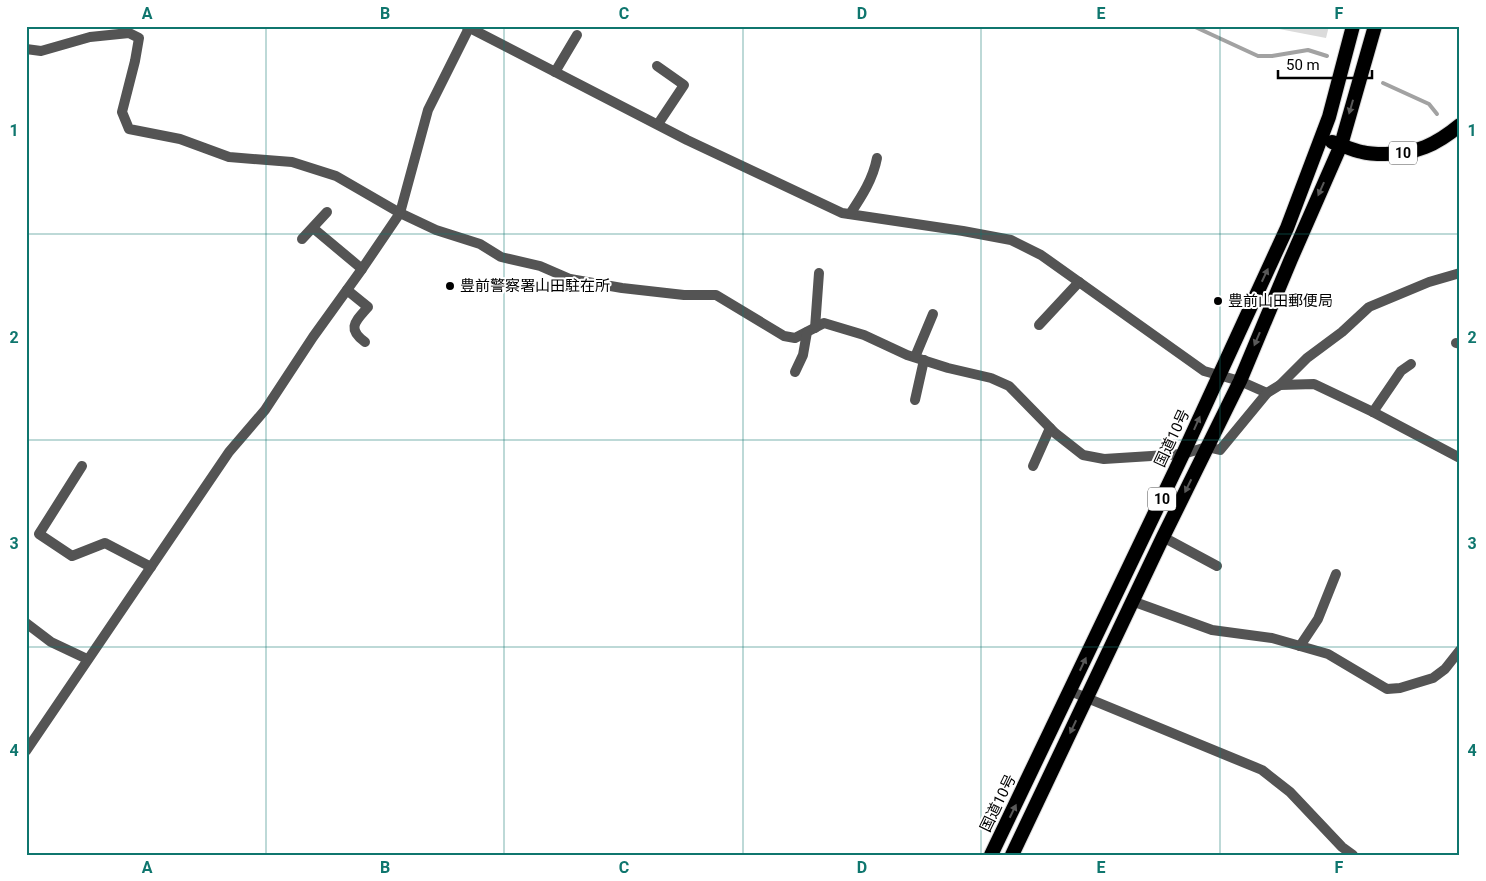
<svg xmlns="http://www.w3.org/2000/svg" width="1486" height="881" font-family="Roboto,'Noto Sans JP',sans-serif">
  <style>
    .green { fill: #dbdbdb }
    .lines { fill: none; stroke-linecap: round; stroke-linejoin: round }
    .stream { stroke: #a2a2a2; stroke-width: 4 }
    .trunk-casing { stroke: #dbdbdb; stroke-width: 16 }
    .minor { stroke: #545454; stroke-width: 10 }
    .trunk { stroke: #000; stroke-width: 14 }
    .oneway { fill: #595959 }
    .grid { fill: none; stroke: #0f766e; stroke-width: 1; stroke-opacity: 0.55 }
    .poi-dot { fill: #000; stroke: #fff; stroke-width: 2 }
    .labels { text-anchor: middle; stroke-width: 4; stroke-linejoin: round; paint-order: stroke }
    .shield { fill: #fff; stroke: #4c4c4c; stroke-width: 1 }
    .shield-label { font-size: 14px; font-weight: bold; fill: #000 }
    .poi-label { font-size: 15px; fill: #000; stroke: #fff; text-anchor: start }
    .street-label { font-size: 15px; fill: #000; stroke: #fff }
    .neatline { fill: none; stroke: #0f766e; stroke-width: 2 }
    .grid-label { font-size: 16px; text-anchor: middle; font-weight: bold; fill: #0f766e }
  </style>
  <rect width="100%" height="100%" fill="#fff"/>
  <polygon class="green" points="1264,26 1329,26 1326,38"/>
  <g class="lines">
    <g class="stream">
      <polyline points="1193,26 1258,56 1272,56 1308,50 1327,56"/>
      <polyline points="1383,83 1429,104 1437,114"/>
    </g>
    <g class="trunk-casing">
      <g id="trunk">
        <path d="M1332,142C1342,145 1352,150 1362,152C1369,154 1378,154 1385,154C1416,154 1436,145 1460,125"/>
        <polyline points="991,855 1183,454 1287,228 1329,117 1353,26"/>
        <polyline points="1012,855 1163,537 1240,381 1291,259 1341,145 1375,26"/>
      </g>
    </g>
    <g class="minor">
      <polyline points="466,26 687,140 842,213 963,231 1011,240 1041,255 1204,371 1240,381 1267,393"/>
      <polyline points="26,49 41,51 90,37 129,33 139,38 135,61 122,112 129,129 180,139 229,157 292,162 336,176 400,213 436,230 480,244 501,257 540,266 570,279 622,288 684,295 716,295 784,336 795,338 824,323 864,335 907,355 948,368 991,378 1009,386 1055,433 1083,455 1104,459 1183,454 1207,447 1220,450 1267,393 1280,385 1307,358 1342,332 1369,307 1429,282 1460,273"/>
      <polyline points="657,66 684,85 658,124"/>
      <polyline points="555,72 577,35"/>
      <path d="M850,214C862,196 873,179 877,158"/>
      <polyline points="313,228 362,269"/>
      <polyline points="302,239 327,212"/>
      <path d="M347,290L368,307C356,321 346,328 365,342"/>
      <polyline points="1039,325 1079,282"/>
      <polyline points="815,328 819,273"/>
      <polyline points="1456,343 1460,344"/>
      <polyline points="915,357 933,314"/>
      <polyline points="795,372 803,355 807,332"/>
      <polyline points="1280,385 1314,384 1373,412 1460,458"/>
      <polyline points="915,400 924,360"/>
      <polyline points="1373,412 1401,371 1411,364"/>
      <polyline points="82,466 39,534 72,556 105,543 151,567"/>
      <polyline points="1033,466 1050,428"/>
      <polyline points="1163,537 1217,566"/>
      <polyline points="1132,601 1212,630 1272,638 1328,654 1387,689 1400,688 1433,678 1445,669 1460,650"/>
      <polyline points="26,623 51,642 87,659"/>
      <polyline points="1300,646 1318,619 1336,574"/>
      <polyline points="1070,691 1262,770 1290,792 1342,847 1353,855"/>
      <polyline points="26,751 229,452 265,410 313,337 362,269 400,213 428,110 470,26"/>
    </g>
    <use href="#trunk" class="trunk"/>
  </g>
  <defs><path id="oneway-solid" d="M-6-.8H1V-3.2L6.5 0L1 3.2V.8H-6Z" transform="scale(1.25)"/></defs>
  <g class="oneway">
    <use href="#oneway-solid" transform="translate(1351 107) rotate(106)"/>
    <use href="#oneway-solid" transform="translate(1321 189) rotate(114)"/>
    <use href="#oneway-solid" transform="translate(1265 275) rotate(-65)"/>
    <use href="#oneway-solid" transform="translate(1257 339) rotate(113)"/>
    <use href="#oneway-solid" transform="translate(1197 423) rotate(-66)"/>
    <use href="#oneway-solid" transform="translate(1188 486) rotate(116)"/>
    <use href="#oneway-solid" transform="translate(1083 664) rotate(-65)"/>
    <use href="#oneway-solid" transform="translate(1073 727) rotate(115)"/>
    <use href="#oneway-solid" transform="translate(1013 811) rotate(-64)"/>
  </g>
  <path class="grid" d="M266,26V855M504,26V855M743,26V855M981,26V855M1220,26V855M26,234H1460M26,440H1460M26,647H1460"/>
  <g class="poi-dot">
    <circle cx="450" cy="286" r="5"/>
    <circle cx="1218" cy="301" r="5"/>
  </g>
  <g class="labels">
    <g class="shield">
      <rect x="1389" y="141.5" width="28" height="23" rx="4"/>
      <rect x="1148" y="487.5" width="28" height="23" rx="4"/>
    </g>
    <g class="shield-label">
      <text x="1403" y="158">10</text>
      <text x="1162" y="504">10</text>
    </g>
    <g class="poi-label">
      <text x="460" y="291">豊前警察署山田駐在所</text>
      <text x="1228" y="306">豊前山田郵便局</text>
    </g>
    <g class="street-label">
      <text transform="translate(1172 438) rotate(-65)" y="5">国道10号</text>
      <text transform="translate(998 803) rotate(-64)" y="5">国道10号</text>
    </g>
  </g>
  <rect width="1486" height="881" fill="none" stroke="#ffffff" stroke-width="55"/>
  <path d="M1278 70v8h94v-8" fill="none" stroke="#000000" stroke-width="2.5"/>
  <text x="1286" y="70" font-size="15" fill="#000000" stroke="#ffffff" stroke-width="4" paint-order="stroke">50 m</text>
  <rect x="28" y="28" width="1430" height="826" class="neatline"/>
  <g class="grid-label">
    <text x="147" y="19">A</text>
    <text x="385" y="19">B</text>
    <text x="624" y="19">C</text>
    <text x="862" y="19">D</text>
    <text x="1101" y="19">E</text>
    <text x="1339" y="19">F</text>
    <text x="14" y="136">1</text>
    <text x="1472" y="136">1</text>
    <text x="14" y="343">2</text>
    <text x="1472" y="343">2</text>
    <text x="14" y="549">3</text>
    <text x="1472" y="549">3</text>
    <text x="14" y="756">4</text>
    <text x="1472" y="756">4</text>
    <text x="147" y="873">A</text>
    <text x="385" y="873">B</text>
    <text x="624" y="873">C</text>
    <text x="862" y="873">D</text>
    <text x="1101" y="873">E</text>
    <text x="1339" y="873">F</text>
  </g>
</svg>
